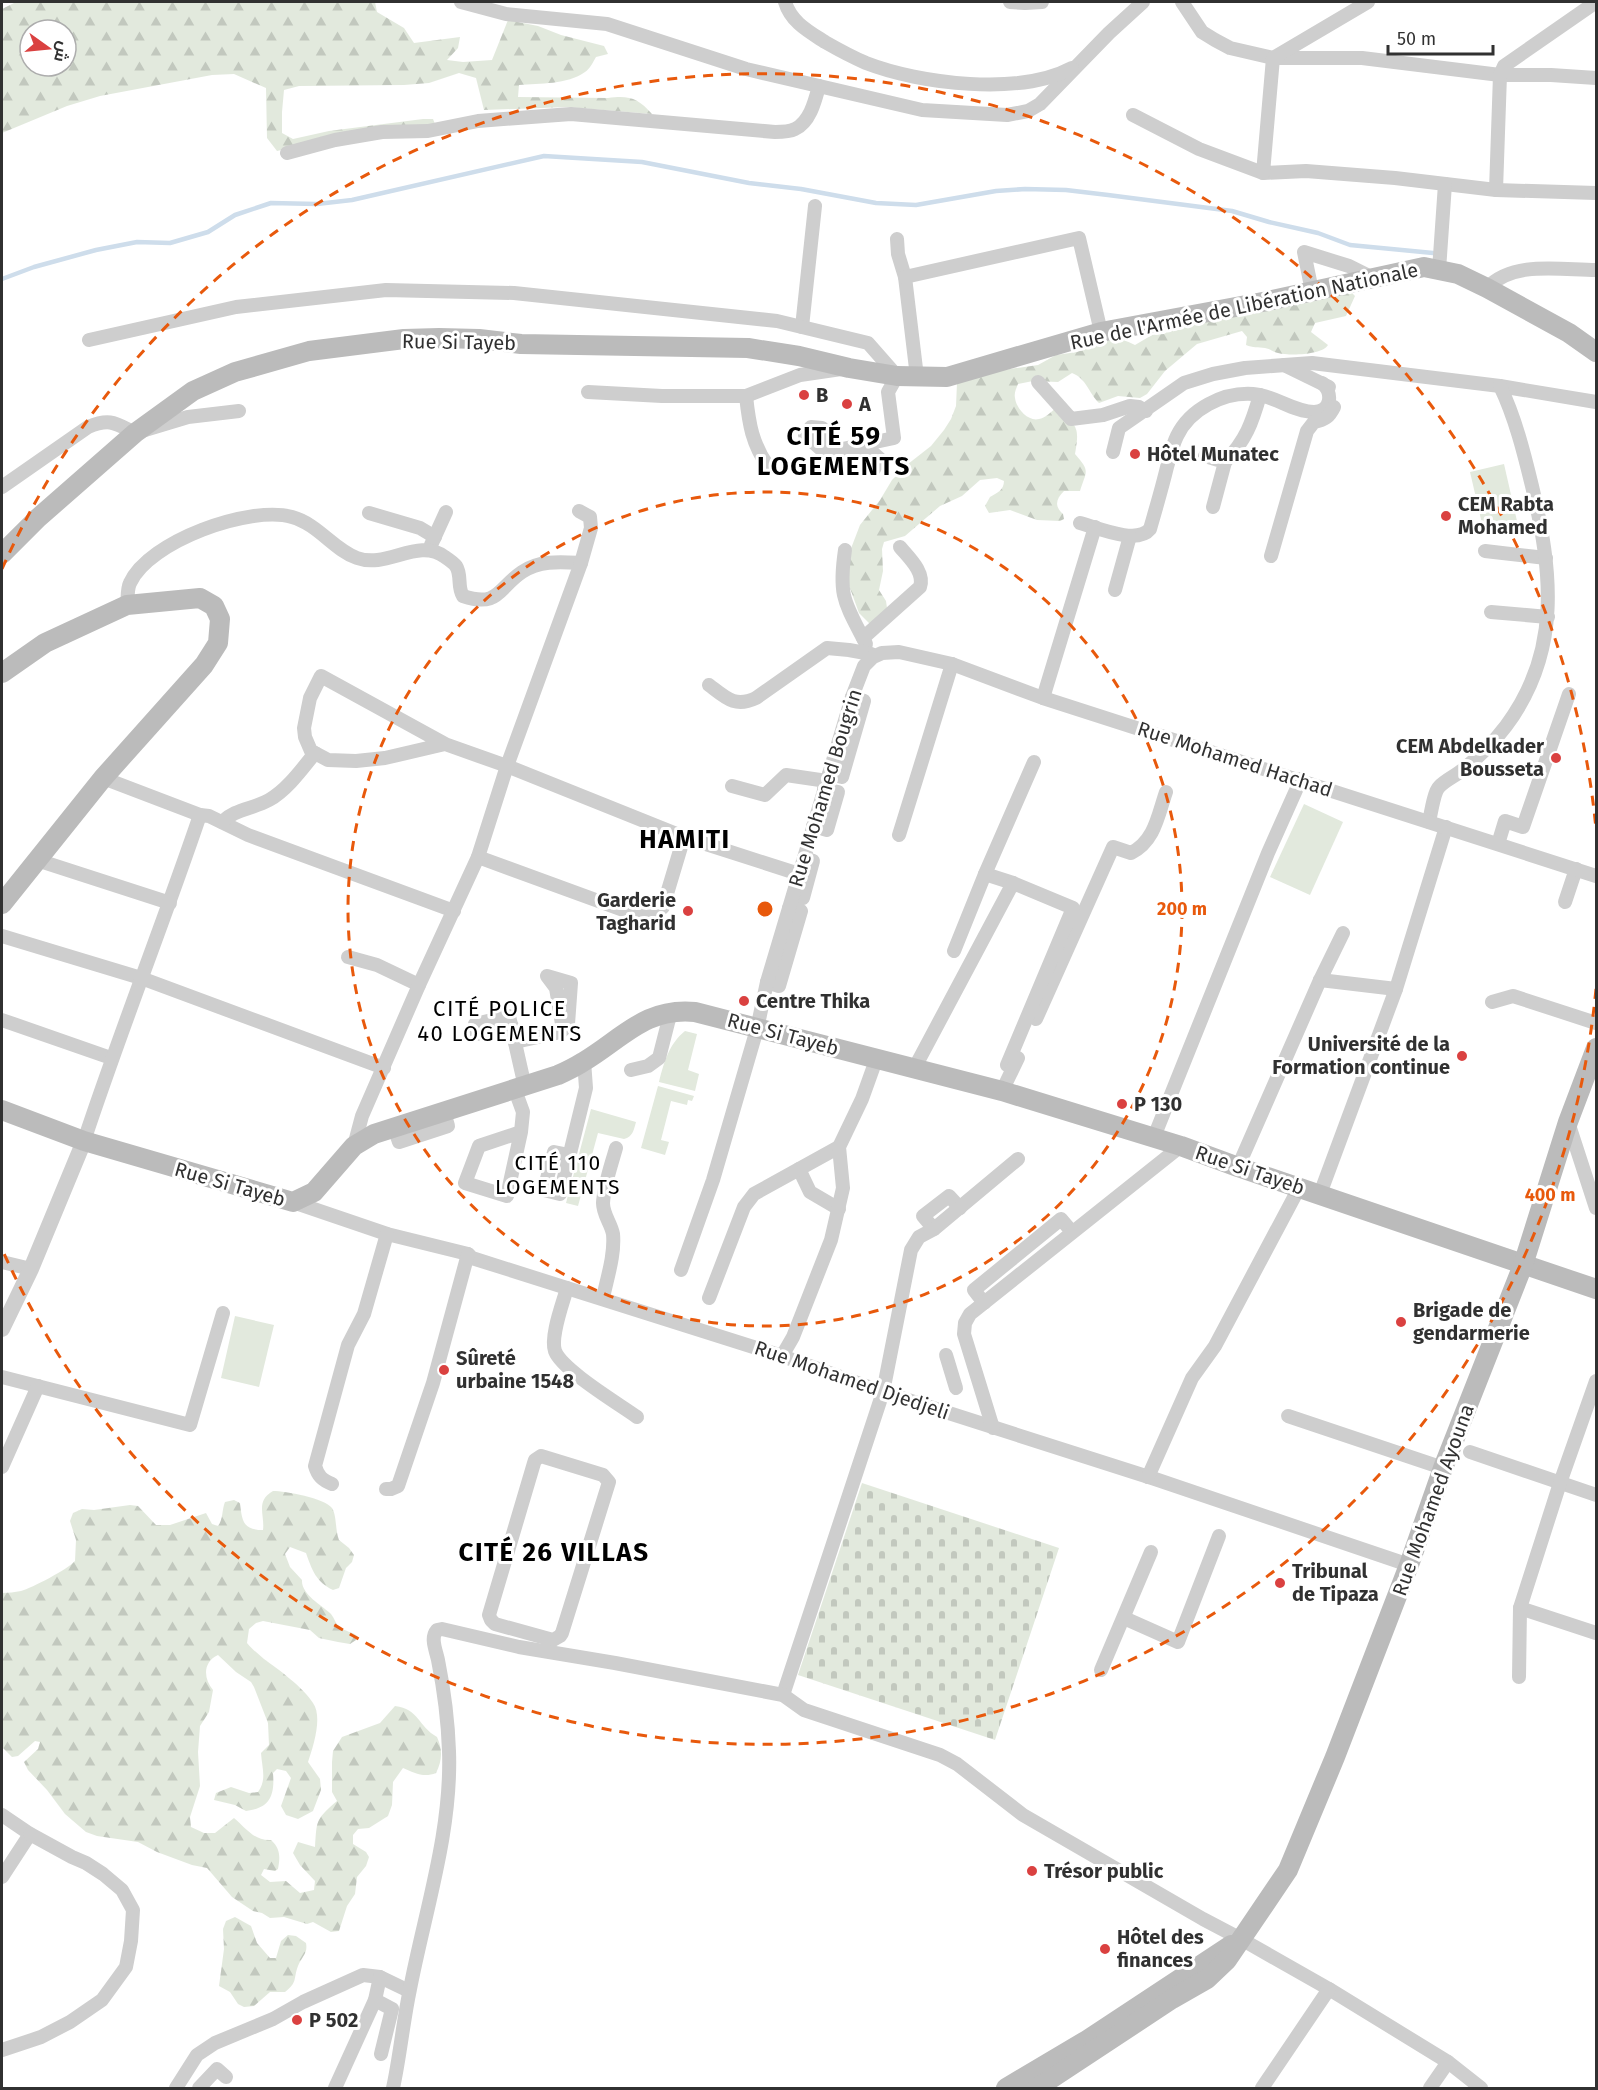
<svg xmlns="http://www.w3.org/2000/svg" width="1598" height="2090" font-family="'Fira Sans',Cairo,sans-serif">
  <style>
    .forest { fill: url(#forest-firs); fill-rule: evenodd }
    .cemetery { fill: url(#cemetery-stones) }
    .green { fill: #e2e9dd }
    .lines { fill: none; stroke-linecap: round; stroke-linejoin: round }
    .stream { stroke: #ceddeb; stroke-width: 4.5 }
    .minor { stroke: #cecece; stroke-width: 14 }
    .tertiary { stroke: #cecece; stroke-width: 16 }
    .secondary { stroke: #bbb; stroke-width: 20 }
    .ring { fill: none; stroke: #e8590c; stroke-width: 3; stroke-dasharray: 10 8 }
    .poi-dot { fill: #da4140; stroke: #fff; stroke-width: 2 }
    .labels { text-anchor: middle; stroke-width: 6; stroke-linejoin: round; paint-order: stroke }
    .street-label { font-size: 20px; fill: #313131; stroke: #fff }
    .poi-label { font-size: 20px; font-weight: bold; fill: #313131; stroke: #fff; text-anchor: start }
    .neighbourhood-label { font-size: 21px; letter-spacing: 1.5px; fill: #000; stroke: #fff }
    .quarter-label { font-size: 22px; letter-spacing: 1.5px; fill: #000; stroke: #fff }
    .district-label { font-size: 26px; font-weight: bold; letter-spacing: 1.5px; fill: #000; stroke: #fff }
    .centre { fill: #e8590c; stroke: #fff; stroke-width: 3 }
    .ring-label { font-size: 18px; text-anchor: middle; font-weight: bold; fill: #e8590c; stroke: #fff; stroke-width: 6; stroke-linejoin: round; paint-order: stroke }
  </style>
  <defs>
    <pattern id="forest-firs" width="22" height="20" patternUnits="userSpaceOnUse" patternTransform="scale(1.5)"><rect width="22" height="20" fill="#e2e9dd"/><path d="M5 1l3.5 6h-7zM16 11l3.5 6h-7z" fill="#c2c8be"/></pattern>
    <pattern id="cemetery-stones" width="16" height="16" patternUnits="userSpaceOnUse" patternTransform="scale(1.5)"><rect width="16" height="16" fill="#e2e9dd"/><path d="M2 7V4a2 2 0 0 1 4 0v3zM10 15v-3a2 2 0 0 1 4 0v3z" fill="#c2c8be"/></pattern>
  </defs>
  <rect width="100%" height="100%" fill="#fff"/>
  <g class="forest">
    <path d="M16,2H375L377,12L404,28L414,43L460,37L458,48L447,60L463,62L492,60L508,20L538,26L561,35L604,46L608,54L596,57C593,62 590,69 585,72C567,85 540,83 519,85L518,97L608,98C629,95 638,98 652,114L567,107L484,110L476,78L459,73L429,83L404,85L299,86L284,90L282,112V133L293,139L329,131L423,119H433L435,124L333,138L277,151L267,138L266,88L234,74L212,75L100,96L67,106L2,133V9ZM30,30H66V66H30Z"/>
    <path d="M1351,292L1355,296L1346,316L1315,323L1311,332L1328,345C1322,355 1290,356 1278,353C1274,352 1270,349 1265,348C1258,347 1253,348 1246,345L1247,337L1242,331L1197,344L1165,371L1147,394L1140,398L1118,396L1099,403C1088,392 1087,379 1072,373L1058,382L1033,381L1018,384C1016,389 1014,393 1015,398C1016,408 1028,422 1039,419C1045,418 1051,412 1056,408C1077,427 1080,425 1075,454C1091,472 1086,471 1080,491H1064C1056,499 1054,506 1063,514L1064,519L1060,521L1037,520L1010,510L989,513L985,506L990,497C997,493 1004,490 1004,481L997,478L980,480L962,496L940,506L905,536L884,542L882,549L883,571L879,590L886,601L887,608L870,624L859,613L847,580L850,551L860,525L880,500L892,480L908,464L931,446L944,430L951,419L956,406L957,383L996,371L1038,365L1056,355L1077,352L1110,340L1120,338L1135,345L1152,335L1164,334L1171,330L1209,317Z"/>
    <path d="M273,1491C285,1491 325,1498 332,1508C337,1516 335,1530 339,1540L349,1548L354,1555L352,1562L346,1568L339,1588L333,1590C316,1582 312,1570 306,1553L290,1547L285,1554L290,1567L302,1580C301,1594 321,1605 330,1613C334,1617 335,1622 338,1626C344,1632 354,1631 359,1638L350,1644L338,1642L319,1638L310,1630L263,1621L256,1623L249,1629L247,1643C253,1650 258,1654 264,1659C278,1669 304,1688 313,1703C323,1717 313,1747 308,1762L320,1779L321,1790L313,1811L298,1819L286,1815L281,1806L291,1778L286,1771L277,1769L273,1773C275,1797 269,1808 246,1811L235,1805L214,1800L216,1793L231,1787L249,1793L258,1792C267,1780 262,1768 261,1753L269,1745L268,1723L254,1687L251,1682L236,1672L218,1655C203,1662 203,1678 213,1690L209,1712L200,1726L198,1752L200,1786L190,1817L191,1827L204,1833H215L234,1818C246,1828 254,1841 271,1840C281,1849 280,1858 278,1869L275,1871L264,1869L261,1875L270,1882L286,1881L300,1893L314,1890L315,1881L300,1865L293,1853L298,1842L315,1847C317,1820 315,1820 337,1801L332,1792V1762L333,1751L342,1737L380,1723L395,1706C419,1709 418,1726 437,1737C443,1750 442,1761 436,1773C424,1778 414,1773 403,1768L393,1782L392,1805L388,1816L369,1828L358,1829L353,1835V1844L366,1852L369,1857L366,1866L357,1877L355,1894L347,1906L339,1931L331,1932L313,1922L307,1924L284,1917L270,1918L262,1913L253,1911L232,1897L207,1868L192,1865L157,1852L138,1842L97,1836L86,1832L65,1814L47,1790L28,1770L24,1762L38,1749L40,1742L35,1741L18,1756L12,1757L2,1747V1593C8,1593 15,1592 21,1591C32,1588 68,1569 75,1561L76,1540L70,1521L73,1513L82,1509L94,1510L130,1505L138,1506L156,1525H170L206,1513L212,1524L218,1526C223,1520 222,1509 225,1502L234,1500L240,1503C242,1521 243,1530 263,1530C265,1515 255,1501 273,1491Z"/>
    <path d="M235,1917L251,1926L257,1943L270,1958H276L281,1941L288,1935L296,1936L306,1943C308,1954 302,1956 298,1966C293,1979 298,1982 285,1992H270L254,2006L244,2007L238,2004L230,1992L219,1986L224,1949L223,1929L226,1921Z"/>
  </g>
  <polygon class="cemetery" points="862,1483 1059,1548 995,1740 798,1675"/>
  <g class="green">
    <polygon points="1504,464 1517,521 1483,528 1470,472"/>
    <polygon points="1304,804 1343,822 1310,895 1270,877"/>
    <path d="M685,1031L697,1034L688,1070L699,1074L695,1091L659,1082C664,1062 669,1044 685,1031Z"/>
    <polygon points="658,1086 694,1096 692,1101 688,1100 687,1105 671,1101 661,1140 669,1142 665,1155 641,1148"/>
    <path d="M591,1109L636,1122C634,1129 633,1137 624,1139L598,1133L578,1206L566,1203Z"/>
    <polygon points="235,1316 274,1325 259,1387 221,1378"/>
  </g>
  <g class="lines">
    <polyline class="stream" points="2,279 34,267 96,250 137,242 170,243 208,232 235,215 271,203 317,204 352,200 544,156 642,162 749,183 801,189 876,203 916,205 996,191 1025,189 1066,190 1108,195 1232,211 1269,222 1318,233 1350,245 1433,253"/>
    <g class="minor">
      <polyline points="461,2 506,14 607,24 746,69 922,110 1007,115 1028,111 1040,104 1109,33 1143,2"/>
      <path d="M785,2C791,22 808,31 825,42C839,50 852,57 866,63C920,84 1020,96 1072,68"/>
      <polyline points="1010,2 1025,3 1042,2"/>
      <polyline points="1182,2 1202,32 1215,40 1230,48 1273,58 1362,58 1500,75 1551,75 1596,78"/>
      <polyline points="1133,115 1199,149 1263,173 1306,171 1395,178 1496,190 1596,193"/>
      <path d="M287,153L335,140L382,132L428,131L478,121L571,114L775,132C781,132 789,132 795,129C810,122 815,101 819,86"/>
      <polyline points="1263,173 1273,58 1368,2"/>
      <polyline points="1496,190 1500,75 1504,66 1596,2"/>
      <polyline points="897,239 898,254 905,277 917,377"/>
      <polyline points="1439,270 1445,184"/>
      <polyline points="905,277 1079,238 1101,332"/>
      <path d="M1487,288C1513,260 1562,270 1596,270"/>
      <polyline points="1312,291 1304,252 1349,266 1373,278"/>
      <polyline points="802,327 815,206"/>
      <polyline points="89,340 236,307 386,290 514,293 777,321 868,343 897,376 888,392 894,438 833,451 822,428 811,427 805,435 840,466 851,453 874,469 880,459 864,445"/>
      <polyline points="1284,365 1329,387"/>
      <polyline points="1038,382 1071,419 1103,415 1130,406 1139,407 1146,411"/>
      <polyline points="588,392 662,396 746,396 800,375 841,369"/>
      <path d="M746,396C749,424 752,444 769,468"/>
      <polyline points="1113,452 1119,428 1184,383 1213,374 1245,368 1312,363 1500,386 1596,402"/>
      <polyline points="1205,456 1225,462 1213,507"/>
      <path d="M1225,462C1246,440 1252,423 1260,395"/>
      <path d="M2,487L88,427C110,418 115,423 135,433L188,417L239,411"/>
      <polyline points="369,513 420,528 435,537"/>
      <path d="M1080,523C1098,528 1137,545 1150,529C1156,508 1162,488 1167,467C1170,457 1172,446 1177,436C1190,409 1223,392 1253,394C1274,395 1293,412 1314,412C1332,412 1333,392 1322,383"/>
      <polyline points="431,545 446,512"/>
      <path d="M845,550C838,597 845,603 866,644"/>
      <polyline points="1485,551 1546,558"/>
      <path d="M1271,556L1307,431L1314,422C1325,420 1329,417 1334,407"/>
      <polyline points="1115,590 1130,536"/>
      <path d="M127,605C128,599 127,589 130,583C149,541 250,505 292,517C318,524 334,550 357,558C387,569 418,537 445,557C448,559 454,563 456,566C462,575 457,587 463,596C499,608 498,588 522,572C540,560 561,562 581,563"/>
      <polyline points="1491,612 1548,617"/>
      <path d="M863,638L920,587C925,572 909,558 900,547"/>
      <path d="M709,685C726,698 735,708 756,698L827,648L849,650L871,654"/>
      <polyline points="1043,698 1095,527"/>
      <polyline points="445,744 321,676 310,698 304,728 305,737 311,751 328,760 356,761 385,758 445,744 507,766 684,837 799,874"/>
      <polyline points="829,774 842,777 864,701 852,697"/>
      <polyline points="103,778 200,815 209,816 248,835 454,911"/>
      <polyline points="732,786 765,795 786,775 827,781"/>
      <path d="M222,822C235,809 253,809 269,800C287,790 302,769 315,753"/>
      <path d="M1429,822C1431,813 1434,792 1439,787C1444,781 1455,776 1461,771C1478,758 1493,743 1506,726C1562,651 1552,571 1532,486C1524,453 1515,417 1500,386"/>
      <polyline points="813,826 827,830 838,792 824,789"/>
      <polyline points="899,835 952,664"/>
      <polyline points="1498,844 1505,821 1523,827 1569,694"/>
      <polyline points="478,857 634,914 652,917 663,907 684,837"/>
      <polyline points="37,860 170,903"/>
      <polyline points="985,874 1013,883"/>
      <polyline points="793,896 803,898 813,861 804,858"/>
      <polyline points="1565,902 1576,869"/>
      <polyline points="2,936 141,978 384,1068"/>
      <polyline points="954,951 985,874 1034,762"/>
      <polyline points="348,957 377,965 419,985"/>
      <polyline points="1320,980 1396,989"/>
      <polyline points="767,982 779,986 801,911 789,908"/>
      <polyline points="1492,1002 1513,996 1596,1023"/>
      <path d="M1036,1019L1113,847L1131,853C1155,841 1158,815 1166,792"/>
      <polyline points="2,1020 111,1058"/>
      <polyline points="512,1026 477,1034 475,1024 509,1016 525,1087"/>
      <polyline points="515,1042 561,1032 568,1024 571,983 547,976 556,988 563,1030"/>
      <polyline points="914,1069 1013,883 1073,908 1007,1065"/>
      <polyline points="631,1070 648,1066 659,1058 671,1011"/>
      <polyline points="515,1090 523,1112 521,1132 479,1146 465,1183 507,1196 521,1132"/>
      <polyline points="1002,1091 1018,1058"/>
      <polyline points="1568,1122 1596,1208"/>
      <polyline points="394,1127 399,1142 448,1126 444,1112"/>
      <polyline points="1154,1137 1268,853 1301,779"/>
      <path d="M84,1141C120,1032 163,924 200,815"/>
      <polyline points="354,1146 362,1116 419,985 478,857 507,766 581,563 591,528 590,517 579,511"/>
      <polyline points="569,1155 554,1152 544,1190 560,1194 586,1088 584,1061"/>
      <polyline points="1238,1167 1320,980 1343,933"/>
      <polyline points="799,1169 810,1192 839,1209"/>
      <polyline points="1320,1194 1396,989 1446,827"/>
      <polyline points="293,1202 387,1234 468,1254 472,1258 782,1356 883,1392 1155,1479 1409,1565"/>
      <polyline points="934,1229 923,1216 949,1196 960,1208"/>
      <polyline points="2,1262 31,1269"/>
      <polyline points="681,1270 713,1180 757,1029 767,982 852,697 864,666 873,657 882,653 899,652 952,664 1043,698 1596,876"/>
      <path d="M567,1288C563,1303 550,1336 555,1351C562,1370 619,1404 637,1417"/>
      <path d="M603,1298C607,1278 615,1255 613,1234C611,1223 603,1215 603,1203C604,1185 611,1166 616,1148"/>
      <polyline points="709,1298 744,1207 754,1194 839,1147"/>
      <polyline points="984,1303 974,1290 1061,1219 1072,1232"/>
      <polyline points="946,1355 956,1388"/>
      <polyline points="782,1356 793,1337 831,1240 843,1188 839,1147 862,1099 876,1060"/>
      <polyline points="2,1377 190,1425 223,1313"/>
      <polyline points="1288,1416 1443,1468"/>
      <polyline points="993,1428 964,1334 965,1323 970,1314 1181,1146"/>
      <polyline points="1470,1452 1596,1495"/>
      <polygon points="541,1456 603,1475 609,1482 562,1633 560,1636 553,1640 495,1624 491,1620 489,1615 534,1463 535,1460"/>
      <polyline points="2,1467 38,1386"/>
      <polyline points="1148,1477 1192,1378 1215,1346 1299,1188"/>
      <path d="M332,1484C322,1480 318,1476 315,1466L348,1345L364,1314L387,1234"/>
      <polyline points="386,1489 391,1489 398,1486 433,1383 468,1254"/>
      <polyline points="1520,1608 1596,1633"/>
      <polyline points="1124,1618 1178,1642 1219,1536"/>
      <polyline points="1101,1670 1151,1552"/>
      <polyline points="1519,1677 1520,1608 1560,1483 1596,1381"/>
      <polyline points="783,1695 883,1392 911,1250 919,1237 934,1229 1018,1159"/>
      <polyline points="2,1815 30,1834 2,1877"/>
      <polyline points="375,2000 392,2009 381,2054"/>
      <polyline points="2,2050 41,2037 70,2022 102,2000 126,1967 131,1941 133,1910 122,1890 103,1874 86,1863 72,1857 30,1834"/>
      <polyline points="176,2088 197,2055 215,2043 273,2019 303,2002 363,1975 380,1977 409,1991"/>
      <polyline points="199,2088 217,2069 226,2077"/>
      <polyline points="335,2088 375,2000 380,1977"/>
      <path d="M393,2088C400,2056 403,2022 410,1989C425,1911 452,1831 449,1751C448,1720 444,1690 438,1660C436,1650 430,1638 437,1630L442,1629L519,1647L615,1663L783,1695L804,1710L940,1755L957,1764L1023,1815L1203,1919L1241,1939L1329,1989L1448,2062L1481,2088"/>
      <polyline points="1262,2088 1329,1989"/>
      <polyline points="1430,2088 1448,2062"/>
    </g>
    <polyline class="tertiary" points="2,1329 31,1269 84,1141"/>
    <g class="secondary">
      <polyline points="2,554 38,518 135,433 193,391 235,372 309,351 404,339 439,338 479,339 521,344 748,348 799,356 849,368 897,376 947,377 1101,332 1268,301 1424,267 1458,274 1487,288 1569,333 1596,352"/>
      <polyline points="2,673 45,643 127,605 200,598 214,606 220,619 218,643 204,665 103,778 2,904"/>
      <path d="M2,1110L84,1141L293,1202L314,1192L354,1146L374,1134L558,1075C567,1071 575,1067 583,1062C622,1039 645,1007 695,1012L1002,1091L1181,1146L1238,1167L1596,1289"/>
      <polyline points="1006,2088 1087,2040 1231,1945"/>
      <polyline points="1037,2088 1172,1999 1207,1979 1227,1960 1288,1870 1335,1757 1409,1565 1443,1468 1523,1265 1568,1122 1596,1048"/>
    </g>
  </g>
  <g class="ring">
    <circle cx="765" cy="909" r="417"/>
    <path d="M1596 989A835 835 0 0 1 2 1249M2 569A835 835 0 0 1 1596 829"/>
  </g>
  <g class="poi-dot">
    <circle cx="804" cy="395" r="6"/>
    <circle cx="847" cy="404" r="6"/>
    <circle cx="1135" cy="454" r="6"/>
    <circle cx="1446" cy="516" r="6"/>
    <circle cx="1556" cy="758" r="6"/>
    <circle cx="688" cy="911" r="6"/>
    <circle cx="744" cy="1001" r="6"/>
    <circle cx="1462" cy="1056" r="6"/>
    <circle cx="1122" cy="1104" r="6"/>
    <circle cx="1401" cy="1322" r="6"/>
    <circle cx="444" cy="1370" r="6"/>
    <circle cx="1280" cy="1583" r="6"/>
    <circle cx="1032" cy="1871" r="6"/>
    <circle cx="1105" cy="1949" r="6"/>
    <circle cx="297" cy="2020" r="6"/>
  </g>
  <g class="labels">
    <g class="street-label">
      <text transform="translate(1244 306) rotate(-12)" y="7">Rue de l'Armée de Libération Nationale</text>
      <text transform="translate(459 342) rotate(1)" y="7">Rue Si Tayeb</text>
      <text transform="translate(1235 759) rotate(18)" y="7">Rue Mohamed Hachad</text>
      <text transform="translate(825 788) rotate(-73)" y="7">Rue Mohamed Bougrin</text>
      <text transform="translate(783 1034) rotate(15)" y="7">Rue Si Tayeb</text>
      <text transform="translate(1250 1170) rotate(19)" y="7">Rue Si Tayeb</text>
      <text transform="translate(230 1184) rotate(16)" y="7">Rue Si Tayeb</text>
      <text transform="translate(852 1380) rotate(19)" y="7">Rue Mohamed Djedjeli</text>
      <text transform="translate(1433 1500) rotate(-70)" y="7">Rue Mohamed Ayouna</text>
    </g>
    <g class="poi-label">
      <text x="816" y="402">B</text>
      <text x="859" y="411">A</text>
      <text x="1147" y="461">Hôtel Munatec</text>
      <text x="1458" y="511">CEM Rabta<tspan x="1458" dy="23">Mohamed</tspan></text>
      <text x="1544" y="753" text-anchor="end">CEM Abdelkader<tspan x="1544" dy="23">Bousseta</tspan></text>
      <text x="676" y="907" text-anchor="end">Garderie<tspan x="676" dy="23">Tagharid</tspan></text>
      <text x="756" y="1008">Centre Thika</text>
      <text x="1450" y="1051" text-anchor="end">Université de la<tspan x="1450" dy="23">Formation continue</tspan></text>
      <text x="1134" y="1111">P 130</text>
      <text x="1413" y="1317">Brigade de<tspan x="1413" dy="23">gendarmerie</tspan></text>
      <text x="456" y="1365">Sûreté<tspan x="456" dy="23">urbaine 1548</tspan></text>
      <text x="1292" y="1578">Tribunal<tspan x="1292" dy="23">de Tipaza</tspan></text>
      <text x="1044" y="1878">Trésor public</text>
      <text x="1117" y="1944">Hôtel des<tspan x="1117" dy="23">finances</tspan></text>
      <text x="309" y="2027">P 502</text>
    </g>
    <g class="neighbourhood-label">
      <text x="558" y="1170">CITÉ 110<tspan x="558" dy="24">LOGEMENTS</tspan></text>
    </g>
    <g class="quarter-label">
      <text x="500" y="1016">CITÉ POLICE<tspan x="500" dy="25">40 LOGEMENTS</tspan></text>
    </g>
    <g class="district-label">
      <text x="834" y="445">CITÉ 59<tspan x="834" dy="30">LOGEMENTS</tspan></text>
      <text x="685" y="848">HAMITI</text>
      <text x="554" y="1561">CITÉ 26 VILLAS</text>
    </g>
  </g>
  <circle cx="765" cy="909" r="9" class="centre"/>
  <g class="ring-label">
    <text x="1182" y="915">200 m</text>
    <text x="1550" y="1201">400 m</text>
  </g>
  <rect width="1598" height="2090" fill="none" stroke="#313131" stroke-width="6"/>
  <g transform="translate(48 48) rotate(105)"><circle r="28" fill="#ffffff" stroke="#adadad" stroke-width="1.5"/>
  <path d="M0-4.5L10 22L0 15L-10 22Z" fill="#da4140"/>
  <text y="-9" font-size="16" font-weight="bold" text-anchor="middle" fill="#313131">ش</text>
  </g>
  <path d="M1388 45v9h105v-9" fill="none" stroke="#313131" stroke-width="3"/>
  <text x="1397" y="45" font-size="18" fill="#313131" stroke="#ffffff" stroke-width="4.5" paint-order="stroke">50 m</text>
</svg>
